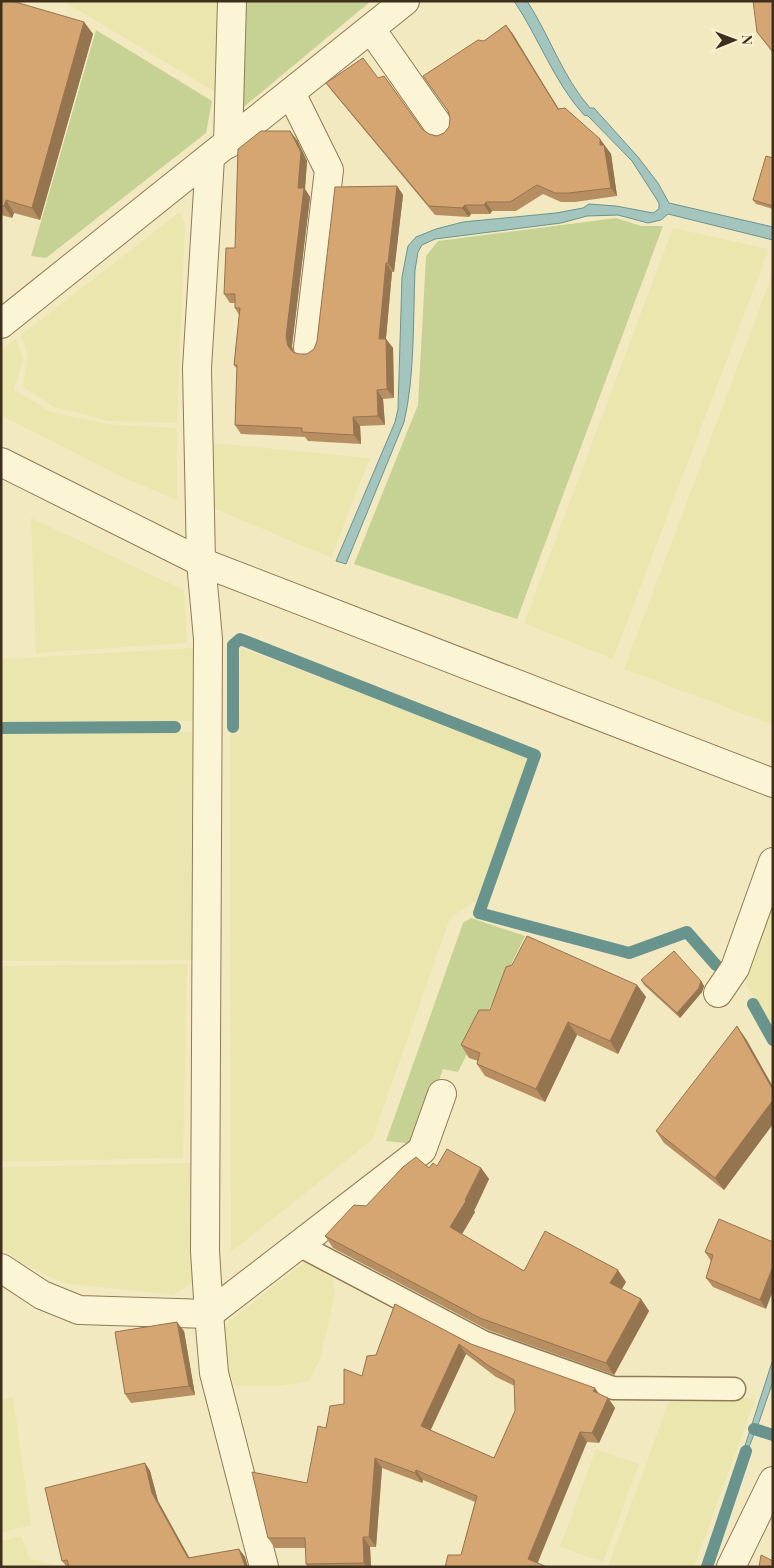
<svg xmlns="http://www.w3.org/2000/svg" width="774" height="1568" font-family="'Playfair Display',serif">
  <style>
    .farmland { fill: #eae6ad }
    .green { fill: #c5d293 }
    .water { fill: #a4c5be; stroke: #69948e }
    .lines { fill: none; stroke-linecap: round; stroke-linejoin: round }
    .stream { stroke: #69948e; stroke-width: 12 }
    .service-casing { stroke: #8f7a56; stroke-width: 25 }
    .minor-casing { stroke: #8f7a56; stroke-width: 30 }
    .tertiary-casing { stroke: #8f7a56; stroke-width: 30 }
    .service { stroke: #fcf5d5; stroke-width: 22 }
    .minor { stroke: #fcf5d5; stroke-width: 28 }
    .tertiary { stroke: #fcf5d5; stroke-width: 28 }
    .wall { fill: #b78e62; fill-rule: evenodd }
    .shaded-wall { fill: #957450 }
    .building { fill: #d5a572; stroke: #957450; fill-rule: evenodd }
  </style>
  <rect width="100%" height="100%" fill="#f3e9c1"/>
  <g class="farmland">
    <polygon points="63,1 219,1 217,93"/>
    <polygon points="180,212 185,225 177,423 108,421 54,407 23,387 28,354 21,335"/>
    <polygon points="673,228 769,249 613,659 524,623"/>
    <polygon points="773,272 773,725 624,669"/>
    <polygon points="15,339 24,357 14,390 51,412 108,424 177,428 177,500 124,478 1,415 1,351"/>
    <polygon points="213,443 370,458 331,558 213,508"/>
    <polygon points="31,518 184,590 187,643 36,653"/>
    <polygon points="194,648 197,721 1,723 1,659"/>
    <polygon points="240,648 529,757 477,900 450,918 372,1140 231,1252 230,734 239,734"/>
    <polygon points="193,732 193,960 1,961 1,733"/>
    <polygon points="773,904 773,1027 745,983"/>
    <polygon points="187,964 183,1158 1,1162 1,966"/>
    <polygon points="190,1163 192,1283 173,1295 62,1283 21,1262 1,1247 1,1167"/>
    <polygon points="306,1261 331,1269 335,1293 320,1360 309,1381 279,1386 235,1386 223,1357 222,1327"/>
    <polygon points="672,1393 755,1399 694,1567 608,1567"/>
    <polygon points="13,1397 31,1525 1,1533 1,1400"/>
    <polygon points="596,1449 639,1464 603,1562 560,1547"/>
    <polygon points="21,1536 30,1559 53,1564 53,1567 1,1567 1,1541"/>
  </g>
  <g class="green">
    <polygon points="245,1 371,1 239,111"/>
    <polygon points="96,30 212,101 206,133 46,258 31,256"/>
    <polygon points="616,218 641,226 663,226 517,619 354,564 418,405 426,256 438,241"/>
    <polygon points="471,918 525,936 458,1072 443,1069 416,1144 386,1141 463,923"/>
  </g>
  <g class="water">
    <path d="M514,1H527C550,36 562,76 590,108H594L638,157L658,183L669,203L773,227V240L668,214L661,220L648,223L618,215L587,216L561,223L435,239L422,245L418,252L415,270C413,318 415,376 404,422L346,564L336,561L395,422L398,409L402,277L408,246L416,237L436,229L463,222L556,213L583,208L589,204L616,206L653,213L659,209V203L632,161L588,116L584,115C554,82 539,38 514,1Z"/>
    <polygon points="773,1359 773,1381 759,1422 741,1467 743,1452"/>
  </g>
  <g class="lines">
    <g class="stream">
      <polyline points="233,727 233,645 240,639 535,755 479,913 629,953 687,932 716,965"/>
      <polyline points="1,728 175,727"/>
      <polyline points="753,1004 773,1040"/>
      <polyline points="754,1429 773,1435"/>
      <polyline points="707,1567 746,1451"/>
    </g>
    <g class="service-casing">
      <polyline id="service" points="299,1245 483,1342 613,1388 734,1389"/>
    </g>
    <g class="minor-casing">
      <g id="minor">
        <polyline points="371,29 441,129"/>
        <polyline points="291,93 329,170 308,348"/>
        <polyline points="228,144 232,1"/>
        <polyline points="210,158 197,368 201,562 208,639 205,1251 209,1314 214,1373 264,1567"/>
        <polyline points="1,324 405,1"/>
        <polyline points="718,993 735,968 773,862"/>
        <polyline points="1,1268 42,1295 79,1310 209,1314 422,1150 442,1094"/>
        <polyline points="731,1567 773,1481"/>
      </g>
    </g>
    <g class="tertiary-casing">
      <polyline id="tertiary" points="1,462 201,562 773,783"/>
    </g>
    <use href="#service" class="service"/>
    <use href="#minor" class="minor"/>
    <use href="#tertiary" class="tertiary"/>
  </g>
  <g class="wall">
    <polygon points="1,1 84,22 93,34 40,220 14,213 12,218 1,215"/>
    <polygon points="773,1 773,53 757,32"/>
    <polygon points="506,25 559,109 600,139 611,154 617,196 575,202 561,202 543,194 516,211 492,211 490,214 471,214 469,217 435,215 332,91 326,83 378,78 422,129 429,134 437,136 444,133 449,127 484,41"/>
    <polygon points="297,140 307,161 305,189 310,197 292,346 293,352 299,354 307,354 314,349 397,186 403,195 394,272 392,272 386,339 393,348 394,398 383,399 385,425 360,426 361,444 308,441 305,437 241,434 235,425 237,369 234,365 239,315 235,308 235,303 230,303 224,294 235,248"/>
    <polygon points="773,158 773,209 756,204 753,200"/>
    <polygon points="641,980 701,981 704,986 702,992 680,1018 644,985"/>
    <polygon points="637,985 646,997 618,1054 577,1035 545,1102 485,1076 477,1064 478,1061 469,1058 461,1045 490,1010"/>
    <polygon points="746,1039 773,1087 773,1124 724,1190 664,1143 656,1131"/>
    <polygon points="437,1166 481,1168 489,1179 474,1211 475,1212 462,1234 524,1271 626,1282 622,1289 641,1299 649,1311 614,1375 488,1330 333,1248 325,1236 366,1206 429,1168"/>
    <polygon points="719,1219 766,1309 713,1287 706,1278 711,1261 705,1252"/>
    <path d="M395,1304L471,1344L608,1398L615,1408L599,1443L587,1442L461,1555L475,1502L423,1480L422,1483L382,1468L376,1547H370L371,1567H308L306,1564V1548H275L268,1538L307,1483L326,1428L344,1404L362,1376L376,1355ZM466,1354L496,1377L515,1386V1411L494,1458L430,1430Z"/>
    <polygon points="184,1331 195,1395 131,1403 125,1394"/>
    <polygon points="145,1463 150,1471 158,1501 189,1558 239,1549 245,1557 248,1567 67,1567 62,1561"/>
  </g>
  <g class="shaded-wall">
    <polygon points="84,22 93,34 40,220 32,208"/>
    <polygon points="506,25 513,34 564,118 558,109"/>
    <polygon points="290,131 297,140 307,161 305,189 310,197 292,346 294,355 288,346 286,337"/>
    <polygon points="600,139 611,154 617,196 611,188 600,145"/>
    <polygon points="397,186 403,195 394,272 388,263"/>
    <polygon points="6,200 14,213 12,218 4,206"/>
    <polygon points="486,202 492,211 490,214 484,205"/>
    <polygon points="465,205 471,214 469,217 462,208"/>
    <polygon points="386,263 392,272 385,348 379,339"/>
    <polygon points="386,339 393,348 394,398 387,389"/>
    <polygon points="377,390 383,399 385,425 378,416"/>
    <polygon points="353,417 360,426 361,444 354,435"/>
    <polygon points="701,981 704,986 702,992 680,1018 677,1013"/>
    <polygon points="637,985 646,997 618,1054 610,1041"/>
    <polygon points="568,1022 577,1035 545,1102 536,1089"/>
    <polygon points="737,1026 746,1039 773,1087 773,1090"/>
    <polygon points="773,1100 773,1124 724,1190 715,1178"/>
    <polygon points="481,1168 489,1179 474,1211 475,1212 459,1239 450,1227 465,1200"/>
    <polygon points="773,1266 773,1291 766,1309 760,1300"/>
    <polygon points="618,1270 626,1282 618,1294 610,1283"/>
    <polygon points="641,1299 649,1311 614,1375 606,1363"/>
    <polygon points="177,1322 184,1331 195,1395 189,1386"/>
    <polygon points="459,1344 466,1354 428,1436 421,1426"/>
    <polygon points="595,1388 602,1398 593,1391"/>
    <polygon points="608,1398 615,1408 599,1443 592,1433"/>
    <polygon points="580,1432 587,1442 536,1567 528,1559"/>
    <polygon points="375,1458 382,1468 376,1547 369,1537"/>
    <polygon points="145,1463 150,1471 158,1501 194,1566 188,1558 152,1493"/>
    <polygon points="416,1470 423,1480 422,1483 415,1473"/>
    <polygon points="363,1537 370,1547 371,1567 367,1567 364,1563"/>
    <polygon points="239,1549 245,1557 248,1567 245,1567 245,1566"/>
  </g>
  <g class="building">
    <polygon points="1,1 12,1 84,22 32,208 6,200 4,206 1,205"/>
    <polygon points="753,1 773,1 773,52 757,32"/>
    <polygon points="506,25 558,109 565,108 600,139 600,145 604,145 611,188 569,193 555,193 537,185 510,202 486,202 484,205 465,205 462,208 429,206 326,83 363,58 378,78 384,76 422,129 429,134 437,136 444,133 449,127 450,118 448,111 423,76 478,40 484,41"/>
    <polygon points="261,131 290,131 301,152 298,188 304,188 286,337 288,346 293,352 299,354 307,354 314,349 317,341 335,187 397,186 388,263 386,263 379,339 386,339 387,389 377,390 378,416 353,417 354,435 302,432 302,428 235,425 237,365 234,365 240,308 235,308 235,294 224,294 226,248 235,248 238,149"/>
    <polygon points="766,156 773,158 773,206 753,200"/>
    <polygon points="527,936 637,985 610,1041 568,1022 536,1089 477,1064 480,1053 461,1045 479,1010 490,1010 506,967 512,965"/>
    <polygon points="674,951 701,981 699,988 677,1013 641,980"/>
    <polygon points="737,1026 773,1090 773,1100 715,1178 656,1131"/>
    <polygon points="447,1149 481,1168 465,1200 466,1201 450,1227 524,1271 545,1231 618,1270 610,1283 641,1299 606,1363 480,1318 325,1236 354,1205 366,1206 403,1167 416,1157 429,1168 433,1163 437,1166"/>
    <polygon points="719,1219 773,1242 773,1266 760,1300 706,1278 713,1255 705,1252"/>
    <path d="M395,1304L471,1344L595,1388L593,1391L608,1398L592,1433L580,1432L528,1559L547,1567H445L448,1555H461L477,1496L416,1470L415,1473L375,1458L369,1537H363L364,1563L306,1564L305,1538H268L252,1472L307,1483L318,1426L326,1428L330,1406L344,1404V1369L362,1376L367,1356L376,1355ZM459,1344L489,1366L514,1380L515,1411L494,1458L421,1426Z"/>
    <polygon points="177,1322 189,1386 125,1394 115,1332"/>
    <polygon points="145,1463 152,1493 188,1558 239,1549 245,1566 243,1567 69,1567 67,1560 62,1561 45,1488"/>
    <polygon points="761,1555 773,1561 773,1567 759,1567"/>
  </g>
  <rect width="774" height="1568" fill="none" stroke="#3d2f1c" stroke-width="5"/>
  <g transform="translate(734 40) rotate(89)" stroke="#f9f2d1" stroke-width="4" paint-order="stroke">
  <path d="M0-4L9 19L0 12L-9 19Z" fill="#3d2f1c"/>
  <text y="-8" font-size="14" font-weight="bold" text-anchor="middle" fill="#3d2f1c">N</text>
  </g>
</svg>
